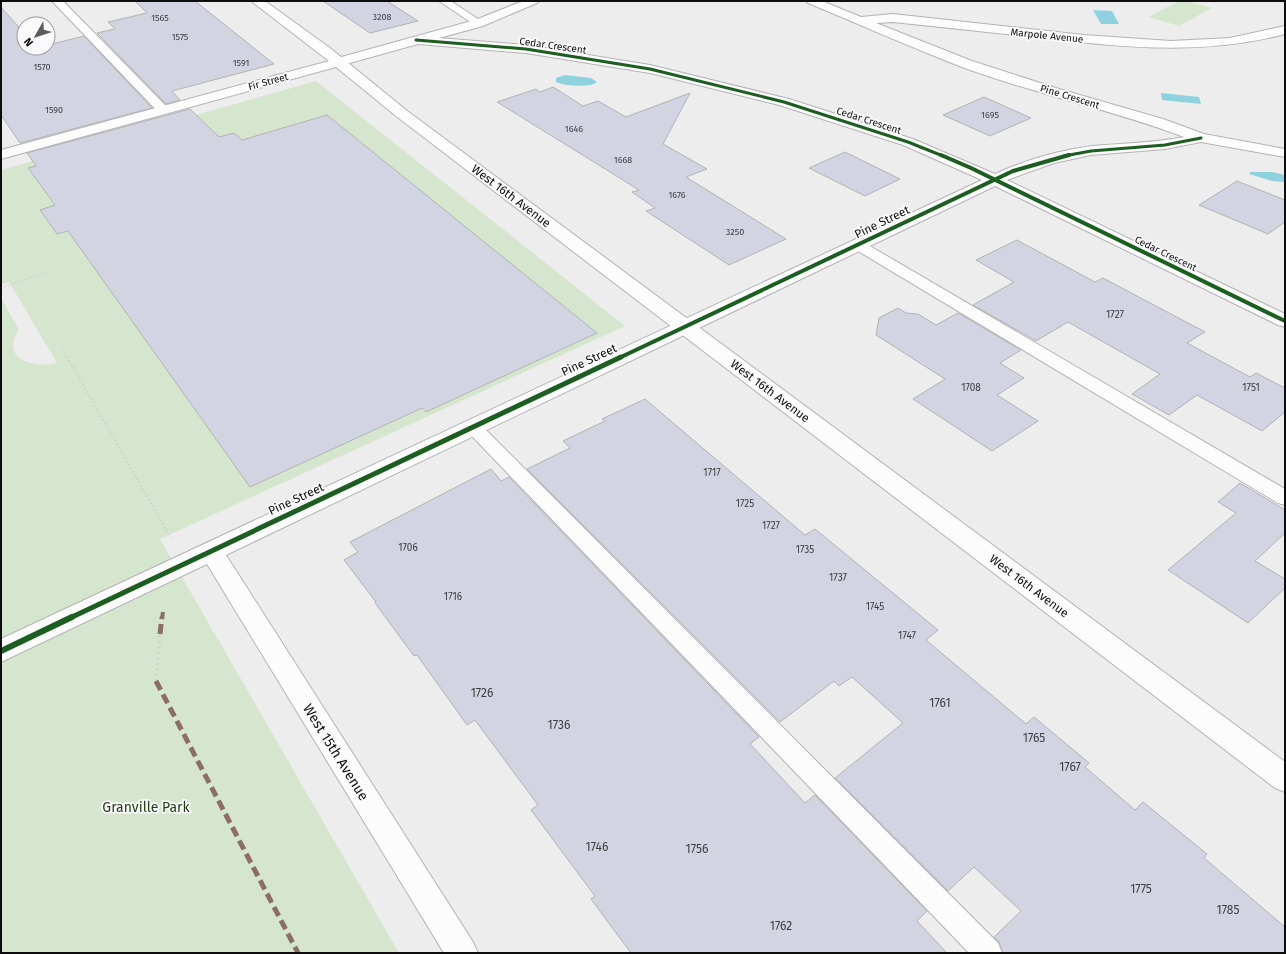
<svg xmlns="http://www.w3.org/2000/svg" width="1286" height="954" font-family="'Fira Sans',sans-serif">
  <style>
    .green { fill: #d6e6ce }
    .water { fill: #8ed2df }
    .building { fill: #d2d4e1; stroke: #b3b3b3 }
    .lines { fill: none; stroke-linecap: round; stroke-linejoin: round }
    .lane-casing { stroke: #b3b3b3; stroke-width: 2 }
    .street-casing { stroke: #b3b3b3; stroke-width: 2 }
    .secondary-casing { stroke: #b3b3b3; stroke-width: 2 }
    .path-far2 { stroke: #cdcdcd; stroke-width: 2; stroke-dasharray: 1 2.5; stroke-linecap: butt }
    .path-far1 { stroke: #cdcdcd; stroke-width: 2.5; stroke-dasharray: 1 3; stroke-linecap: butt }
    .path { stroke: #cdcdcd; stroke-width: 3; stroke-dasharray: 1.5 4; stroke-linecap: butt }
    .lane { fill: #fcfcfc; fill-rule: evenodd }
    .street { fill: #fcfcfc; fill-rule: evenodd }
    .secondary { fill: #fcfcfc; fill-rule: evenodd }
    .quiet-far1 { stroke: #8d6e63; stroke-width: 4; stroke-dasharray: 8 4; stroke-linecap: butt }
    .quiet { stroke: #8d6e63; stroke-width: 5; stroke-dasharray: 10 5; stroke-linecap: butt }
    .cycleway-far3-casing { stroke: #fafafc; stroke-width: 4.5 }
    .cycleway-far2-casing { stroke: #fafafc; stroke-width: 6 }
    .cycleway-far1-casing { stroke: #fafafc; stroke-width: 8 }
    .cycleway-casing { stroke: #fafafc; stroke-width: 9 }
    .cycleway-far3 { stroke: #1b5e20; stroke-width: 3 }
    .cycleway-far2 { stroke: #1b5e20; stroke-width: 4 }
    .cycleway-far1 { stroke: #1b5e20; stroke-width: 5 }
    .cycleway { stroke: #1b5e20; stroke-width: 6 }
    .labels { text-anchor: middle; stroke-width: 3.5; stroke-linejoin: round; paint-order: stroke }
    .far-number-label { font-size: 9px; fill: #3e3f43 }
    .far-street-label { font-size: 10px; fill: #0d0d0e; stroke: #fafafc }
    .number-label { font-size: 10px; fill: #3e3f43 }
    .street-label { font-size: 12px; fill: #0d0d0e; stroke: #fafafc }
    .near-number-label { font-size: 12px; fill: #3e3f43 }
    .near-street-label { font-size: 14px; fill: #0d0d0e; stroke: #fafafc }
    .near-park-label { font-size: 14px; fill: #243d12; stroke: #fafafc }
  </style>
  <rect width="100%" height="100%" fill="#ededed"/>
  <g class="green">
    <polygon points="1179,1 1187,1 1212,8 1179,26 1148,17"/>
    <path d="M316,81L625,326L160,539L399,953H1V298L19,329C0,360 33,368 57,363L9,282L1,284V170Z"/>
  </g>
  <g class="water">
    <polygon points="1093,10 1112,11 1119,24 1101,24"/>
    <path d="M565,75L591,78L597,82C590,88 565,86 556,82V78Z"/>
    <polygon points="1161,93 1199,97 1201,104 1162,100"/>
    <polygon points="1250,172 1272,172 1285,175 1285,182 1272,181 1249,174"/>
  </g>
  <g class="building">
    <polygon points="135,1 195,1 274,64 172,91 180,100 166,104 97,33 115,29 108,22 147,13"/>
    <polygon points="323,1 387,1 418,21 370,33"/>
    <polygon points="1,7 24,33 24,48 48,48 48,45 84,36 152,108 20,143 1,115"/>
    <polygon points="553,87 583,106 598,101 626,117 690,93 663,144 707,169 686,177 786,239 729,265 646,211 655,208 632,192 639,190 497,102 536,89 540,92"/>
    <polygon points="984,97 1031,118 990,136 943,115"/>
    <polygon points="190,109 219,137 234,133 242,140 327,115 597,333 426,412 422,408 250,487 68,231 57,234 40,210 55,205 28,168 36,166 27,153"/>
    <polygon points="845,152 900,179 865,196 809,168"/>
    <polygon points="1237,181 1285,200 1285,222 1268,234 1199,205"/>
    <polygon points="1017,240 1095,282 1103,278 1205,332 1187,343 1250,377 1256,373 1285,388 1285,412 1262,431 1197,395 1169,415 1132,394 1160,374 1068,322 1036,341 973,305 1014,282 976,260"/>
    <polygon points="898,308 906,313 918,314 936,325 958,313 1021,350 1000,363 1024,378 997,395 1038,421 992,451 913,399 945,379 876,335 879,318"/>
    <polygon points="645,399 805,535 815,529 938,630 926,640 1026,724 1034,717 1089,763 1085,767 1135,810 1143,802 1207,854 1204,858 1285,927 1285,953 1003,953 999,942 994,937 1021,911 974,867 948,891 835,778 903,723 852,677 839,686 834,681 780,722 527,469 570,448 563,441 605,421 602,419"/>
    <polygon points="491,469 501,481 509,477 759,737 750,744 805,803 815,795 927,911 917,921 947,953 631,953 591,899 595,896 531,810 538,805 475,720 467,725 417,655 414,656 375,603 376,602 344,560 358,552 350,542"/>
    <polygon points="1240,483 1285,510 1285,533 1255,561 1285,579 1285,588 1248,623 1168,570 1236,513 1218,502"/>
  </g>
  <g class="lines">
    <g class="lane-casing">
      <g id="lane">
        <polygon points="52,1 63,1 167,107 169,110 167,113 159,113"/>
        <polygon points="439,1 451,1 484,23 479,26 475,25"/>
        <polygon points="858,241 863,242 1285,489 1285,505 1278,503 853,248 851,245 853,242"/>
        <polygon points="473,421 479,423 998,943 1002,953 969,953 467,431 464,427 467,423"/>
      </g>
    </g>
    <g class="street-casing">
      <path id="street" d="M523,1H539L537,3L483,26L439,38L526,45L650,65L789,99L913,139L995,174C1025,160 1060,150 1093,146C1123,143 1154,143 1184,137C1112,110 1035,94 962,67C910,47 859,24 808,3L806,1H822L861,17L893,14L1084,35L1171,41L1230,38L1285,26V34C1205,55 1125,48 1044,38C994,33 943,27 893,22L876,23L972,61L1059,89L1163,119L1204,134L1285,149V157L1201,142L1165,149L1091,155L1054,163L1007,180L1285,314V327L1278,325L995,186L226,555L473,942L478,953H444L207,564L1,662V639L982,180L903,145L779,105L650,73L526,53L418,44L339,66L333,62L334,59L475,20Z"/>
    </g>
    <g class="secondary-casing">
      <polygon id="secondary" points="251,1 265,1 330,48 406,110 1285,762 1285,792 1275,788 396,116 336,67 1,159 1,150 329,61"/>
    </g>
    <g class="path-far2">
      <polyline points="1,288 45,273"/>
      <polyline points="62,349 67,358"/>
    </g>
    <polyline class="path-far1" points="67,357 171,538"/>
    <polyline class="path" points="156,681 160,634"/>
    <use href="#lane" class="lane"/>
    <use href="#street" class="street"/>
    <use href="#secondary" class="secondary"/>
    <polyline class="quiet-far1" points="162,618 163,612"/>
    <g class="quiet">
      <polyline points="160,634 162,617"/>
      <polyline points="156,681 298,953"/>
    </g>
    <g class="cycleway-far3-casing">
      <g id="cycleway-far3">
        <polyline points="416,40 526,49 650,69 784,102 908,142 943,156"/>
        <polyline points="1064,156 1091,151 1165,145 1201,138"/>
      </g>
    </g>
    <g class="cycleway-far2-casing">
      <g id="cycleway-far2">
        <polyline points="941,155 971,168 1285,321"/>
        <polyline points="619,358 1013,171 1069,155"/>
      </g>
    </g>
    <g class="cycleway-far1-casing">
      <polyline id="cycleway-far1" points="70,618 621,357"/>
    </g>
    <g class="cycleway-casing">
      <polyline id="cycleway" points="1,651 72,617"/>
    </g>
    <use href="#cycleway-far3" class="cycleway-far3"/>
    <use href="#cycleway-far2" class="cycleway-far2"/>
    <use href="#cycleway-far1" class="cycleway-far1"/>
    <use href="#cycleway" class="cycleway"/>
  </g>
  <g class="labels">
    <g class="far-number-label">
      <text x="382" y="20">3208</text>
      <text x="160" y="21">1565</text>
      <text x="180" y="40">1575</text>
      <text x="241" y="66">1591</text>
      <text x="42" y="70">1570</text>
      <text x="54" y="113">1590</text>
      <text x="990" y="118">1695</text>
      <text x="574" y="132">1646</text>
      <text x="623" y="163">1668</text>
      <text x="677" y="198">1676</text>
      <text x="735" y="235">3250</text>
    </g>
    <g class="far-street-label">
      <text transform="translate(1047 35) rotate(6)" y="4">Marpole Avenue</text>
      <text transform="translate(553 45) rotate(8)" y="4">Cedar Crescent</text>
      <text transform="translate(268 81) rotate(-15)" y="4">Fir Street</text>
      <text transform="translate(1070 96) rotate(17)" y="4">Pine Crescent</text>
      <text transform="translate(869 120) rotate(18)" y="4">Cedar Crescent</text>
      <text transform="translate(1166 253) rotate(26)" y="4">Cedar Crescent</text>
    </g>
    <g class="number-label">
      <text x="1115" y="318">1727</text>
      <text x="971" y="391">1708</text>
      <text x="1251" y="391">1751</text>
      <text x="712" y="476">1717</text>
      <text x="745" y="507">1725</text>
      <text x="771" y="529">1727</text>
      <text x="408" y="551">1706</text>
      <text x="805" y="553">1735</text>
      <text x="838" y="581">1737</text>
      <text x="453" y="600">1716</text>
      <text x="875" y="610">1745</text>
      <text x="907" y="639">1747</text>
    </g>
    <g class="street-label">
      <text transform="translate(511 196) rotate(37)" y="4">West 16th Avenue</text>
      <text transform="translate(882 222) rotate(-26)" y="4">Pine Street</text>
      <text transform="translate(589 360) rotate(-25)" y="4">Pine Street</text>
      <text transform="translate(770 391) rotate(37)" y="4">West 16th Avenue</text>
      <text transform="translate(296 499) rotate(-25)" y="4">Pine Street</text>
      <text transform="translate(1029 586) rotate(37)" y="4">West 16th Avenue</text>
    </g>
    <g class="near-number-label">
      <text x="482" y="697">1726</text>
      <text x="940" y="707">1761</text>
      <text x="559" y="729">1736</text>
      <text x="1034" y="742">1765</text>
      <text x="1070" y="771">1767</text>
      <text x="597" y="851">1746</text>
      <text x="697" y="853">1756</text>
      <text x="1141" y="893">1775</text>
      <text x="1228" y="914">1785</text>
      <text x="781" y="930">1762</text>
    </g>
    <g class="near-street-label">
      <text transform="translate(336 752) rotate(58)" y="5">West 15th Avenue</text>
    </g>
    <g class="near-park-label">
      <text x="146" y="812">Granville Park</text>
    </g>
  </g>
  <rect width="1286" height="954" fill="none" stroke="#0d0d0e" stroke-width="4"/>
  <g transform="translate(36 36) rotate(231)"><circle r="19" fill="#fafafc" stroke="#9b9b9d"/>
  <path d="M0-3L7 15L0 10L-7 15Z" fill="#5b5b5c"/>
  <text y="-6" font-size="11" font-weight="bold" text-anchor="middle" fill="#0d0d0e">N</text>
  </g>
</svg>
